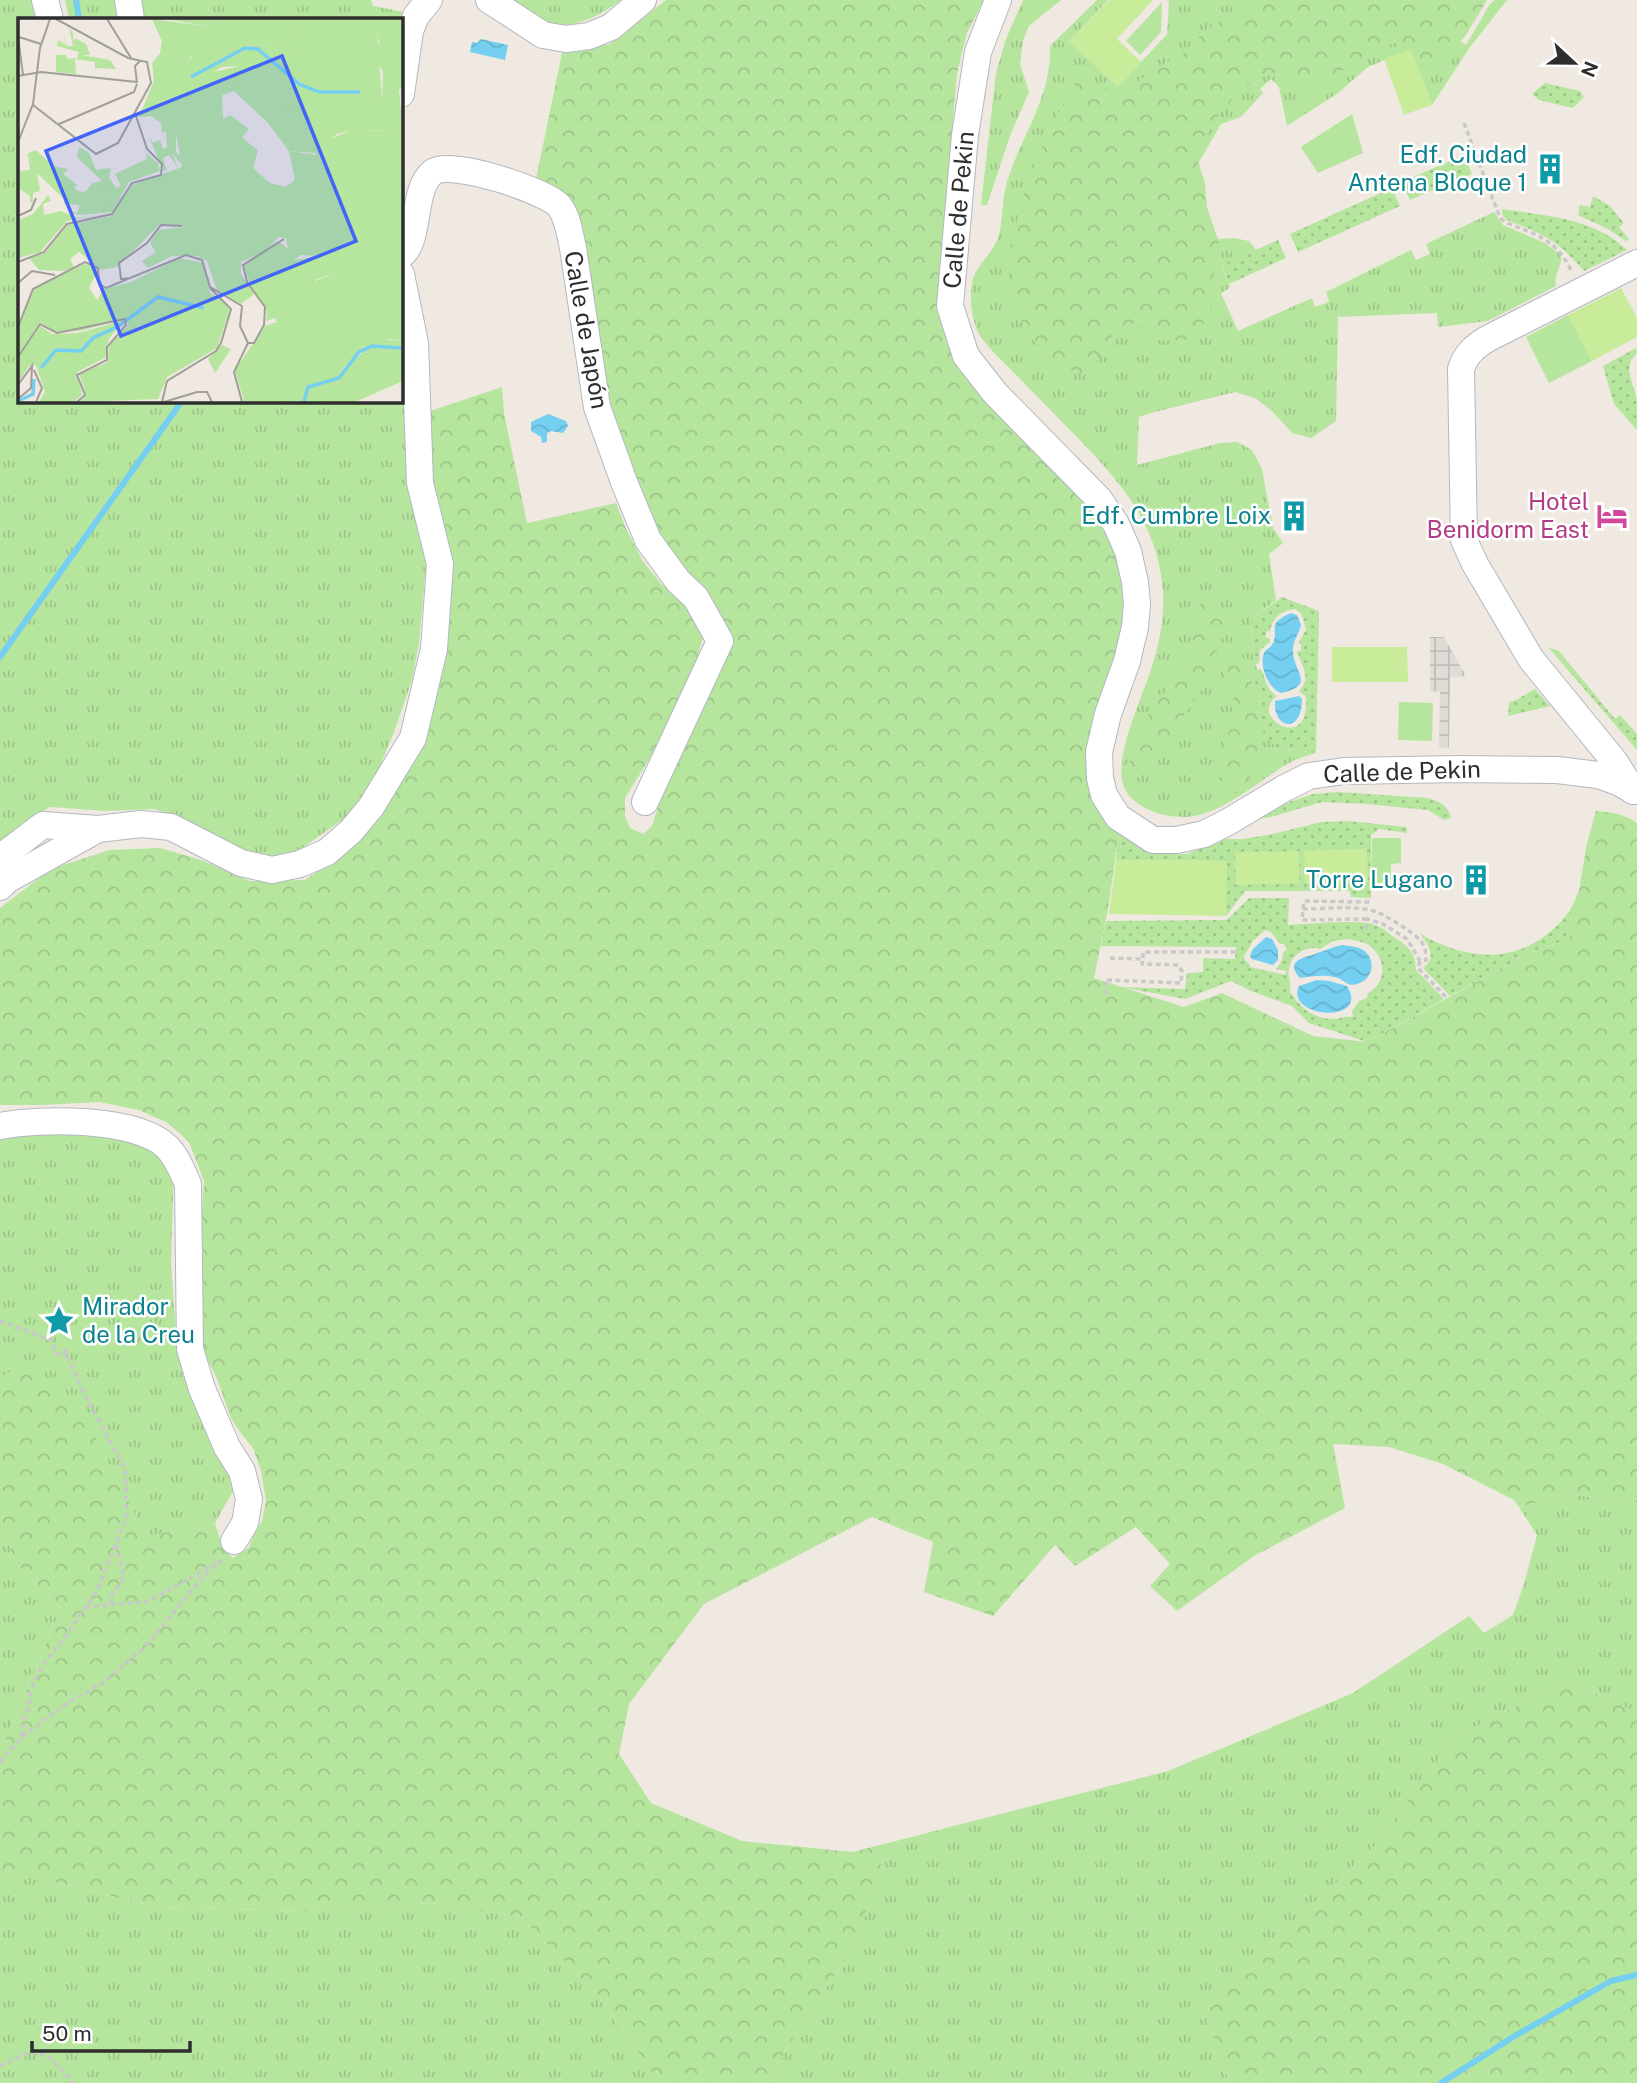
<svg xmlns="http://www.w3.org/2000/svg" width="1637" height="2083" font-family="'Public Sans',sans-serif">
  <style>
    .grass { fill: url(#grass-tufts) }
    .forest { fill: url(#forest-crowns) }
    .park { fill: #b6e59e }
    .garden { fill: url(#garden-dots); fill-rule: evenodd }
    .pitch { fill: #c9ec9a }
    .plaza { fill: url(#plaza-grid) }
    .water { fill: url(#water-waves) }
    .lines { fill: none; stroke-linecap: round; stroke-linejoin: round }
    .stream { stroke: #75cff0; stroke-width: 6 }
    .minor-casing { stroke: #b4b7c1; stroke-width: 28 }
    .path { stroke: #c9c9c9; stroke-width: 3.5; stroke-dasharray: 5 3.5; stroke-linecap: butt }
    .minor { stroke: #fff; stroke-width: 26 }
    .labels { text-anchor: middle; stroke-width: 5; stroke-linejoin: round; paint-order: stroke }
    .culture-label { font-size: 24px; fill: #0d838f; stroke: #fff; text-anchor: end }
    .street-label { font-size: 24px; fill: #2e2e2e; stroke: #fff }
    .hotel-label { font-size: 24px; fill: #b23c85; stroke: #fff; text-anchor: end }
    .inset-river { fill: none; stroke: #75cff0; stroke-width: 3.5 }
    .inset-road { fill: none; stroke: #a29e99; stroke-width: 2 }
    .view { fill: #4264fb; fill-opacity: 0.15; stroke: #4264fb; stroke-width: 3.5 }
    .inset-edge { fill: none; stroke: #2e2e2e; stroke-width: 3.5 }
  </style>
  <defs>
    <pattern id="grass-tufts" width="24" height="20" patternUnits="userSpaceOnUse" patternTransform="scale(1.75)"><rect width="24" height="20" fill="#b6e59e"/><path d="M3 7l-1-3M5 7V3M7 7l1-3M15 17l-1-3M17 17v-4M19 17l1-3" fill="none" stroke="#9dc588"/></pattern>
    <pattern id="forest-crowns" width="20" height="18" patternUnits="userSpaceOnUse" patternTransform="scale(1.75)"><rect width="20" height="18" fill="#b6e59e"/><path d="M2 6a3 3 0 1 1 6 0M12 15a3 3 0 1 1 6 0" fill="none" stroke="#9dc588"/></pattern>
    <pattern id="garden-dots" width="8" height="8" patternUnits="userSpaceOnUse" patternTransform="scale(1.75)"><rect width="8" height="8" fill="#b6e59e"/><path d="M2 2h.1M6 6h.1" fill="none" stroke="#9dc588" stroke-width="1.8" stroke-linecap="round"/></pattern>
    <pattern id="plaza-grid" width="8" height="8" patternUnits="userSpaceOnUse" patternTransform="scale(1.75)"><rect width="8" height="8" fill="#dfdcd8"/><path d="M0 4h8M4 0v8" fill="none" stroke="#c0bdba"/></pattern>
    <pattern id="water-waves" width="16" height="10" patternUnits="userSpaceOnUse" patternTransform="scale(1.75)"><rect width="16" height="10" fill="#75cff0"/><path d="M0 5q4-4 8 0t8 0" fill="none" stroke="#66b2ce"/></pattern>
  </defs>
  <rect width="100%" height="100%" fill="#efe9e1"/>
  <g class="grass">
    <polygon points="0,0 33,0 42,19 19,19 19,401 401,401 401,324 406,352 403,390 411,484 426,565 419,643 412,680 394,732 373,783 352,813 295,853 266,859 227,846 196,827 155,809 106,811 50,807 21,824 0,842"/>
    <polygon points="65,0 120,0 123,19 69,19"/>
    <polygon points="136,0 371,0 373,6 404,12 401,19 140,19"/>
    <path d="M514,0H621C603,14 571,32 547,22C536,18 524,7 514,0Z"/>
    <polygon points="1023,0 1061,0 1029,26 1023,40 1020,64 1029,92 1010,136 987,205 981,205 996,73 1006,39"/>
    <path d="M1097,0H1108L1069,41L1118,87L1167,34L1169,0H1453L1439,27L1466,45L1490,4L1495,0H1507L1470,47L1432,105L1411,49L1368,67L1338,93L1287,126L1279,87L1271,79L1260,89L1263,93L1241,117L1221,124L1196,167L1195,195L1218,239L1233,238L1249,241L1256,250L1222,266L1230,288L1221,293L1238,331L1312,298L1315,307L1329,302L1326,292L1411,250L1416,260L1430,254L1426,244L1494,212L1503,225L1545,243L1561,255C1563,266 1553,275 1556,286L1488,321L1438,327L1437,313L1338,317L1336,421L1311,438L1292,433L1272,411L1255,398L1235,392L1151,413L1139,417L1137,465L1220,443L1237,442L1252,450L1262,469L1273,528L1283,543L1269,554L1276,600L1254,617L1251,623L1255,687L1260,697L1262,713L1278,748L1316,753C1306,756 1296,759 1287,764C1257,782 1220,817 1184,817C1168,817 1151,813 1139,804C1132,800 1125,792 1123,784C1114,751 1147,689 1155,656C1162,632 1165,606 1162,582C1154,513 1109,470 1063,423C1040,399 1016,375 992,351C988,345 982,340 979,334C971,319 968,292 974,276C979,263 994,252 999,235C1003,218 1002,199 1007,182C1021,136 1052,97 1050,46Z"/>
    <polygon points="8,1132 141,1137 174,1166 171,1264 176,1333 190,1394 221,1457 237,1484 215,1523 147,1537 121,1488 23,1362 0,1379 0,1134"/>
    <polygon points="1567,1494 1637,1502 1637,1713 1568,1681 1455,1737 1374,1847 1275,1939 1205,2014 1230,2083 767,2083 792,2040 857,1941 888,1843 1168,1771 1353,1693 1469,1616 1484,1633 1513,1615 1524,1584 1537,1535 1519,1507"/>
    <polygon points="0,1521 15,1562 61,1608 0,1753"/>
    <polygon points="0,1873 33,1877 156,1907 307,1911 431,1903 520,1917 599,1996 657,2080 656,2083 0,2083"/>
  </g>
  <g class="forest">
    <path d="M666,0H984L967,33L957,73L938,294L1115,546L1126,584L1128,617L1096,736L1119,833L1108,909L1094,978L1184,1007L1222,993L1313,1036L1367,1042L1528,954L1570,938L1571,909L1579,891L1587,843L1596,811C1610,812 1625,814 1637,823V1502L1567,1494L1519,1507L1514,1500L1443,1464L1389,1447L1333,1444L1345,1508L1254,1556L1177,1611L1150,1586L1170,1564L1136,1527L1075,1566L1055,1545L993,1616L924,1592L933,1542L872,1517L704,1604L629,1704L619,1754L651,1803L742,1841L853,1852L888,1843L857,1941L792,2040L767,2083H656L657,2080L599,1996L520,1917L431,1903L307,1911L156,1907L33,1877L0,1873V1753L61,1608L15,1562L0,1521V1379L23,1361L78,1404L147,1536L215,1523L223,1549L233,1558L249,1547L253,1535L262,1521L266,1501L261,1471L253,1448L240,1432L230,1416L218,1381L200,1344L203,1285L202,1213L204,1181L189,1142L168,1123L139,1110L99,1102L44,1105H0V908L51,869L109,850L160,848L201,860L250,881L305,880L343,854L375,824L417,748L431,482L430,411L502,387L504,413L527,523L616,503L626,529L642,560L661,584L689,603L704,634L693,672L653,753L625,798V816L630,828L643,834L652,826L668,777L730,644L680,573L641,505L620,440L602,374L581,240L535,184L562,53L610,44Z"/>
    <path d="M1278,0H1487L1466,35L1433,73L1415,81L1406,66L1396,43L1374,48L1342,71L1304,89C1296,85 1287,78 1279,76C1246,68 1210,128 1195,151L1205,183L1207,207L1222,252L1213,276L1212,305L1196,339L1160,341L1134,323L1114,333L1089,374L1060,368L1030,337L1011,299L1008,256L1024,193L1048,131L1078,78L1101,88L1126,90L1157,68L1185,52L1206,29L1241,11Z"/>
    <polygon points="1207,600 1226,609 1223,635 1213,662 1210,678 1172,733 1162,757 1139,778 1128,766 1135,740 1150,712 1186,664 1193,636 1195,607"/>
    <polygon points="1235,657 1249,659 1252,687 1259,713 1262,762 1247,782 1236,794 1219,779 1223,754 1232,721 1234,694 1224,671"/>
    <polygon points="1568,1681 1637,1713 1637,2083 1230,2083 1205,2014 1275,1939 1374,1847 1455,1737"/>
  </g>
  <g class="park">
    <polygon points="1162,2 1161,32 1140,55 1126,41"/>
    <polygon points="1352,114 1363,153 1318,173 1301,147"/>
    <polygon points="1568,315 1592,361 1549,383 1526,337"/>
    <polygon points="1399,702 1433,703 1432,741 1398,740"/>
    <polygon points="1372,838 1401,838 1401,863 1391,864 1391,880 1388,883 1371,883"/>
  </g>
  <g class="garden">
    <polygon points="1545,83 1580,91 1584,97 1573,108 1539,100 1532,94"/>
    <polygon points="1464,155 1472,174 1410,200 1402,182"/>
    <polygon points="1392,188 1400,206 1298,252 1290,234"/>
    <polygon points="1593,196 1610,206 1624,223 1619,227 1629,239 1626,241 1606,228 1578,215 1580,205 1590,207"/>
    <path d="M1502,209C1545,216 1593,217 1627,250L1584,271C1557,240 1545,235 1507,220L1503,216Z"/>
    <polygon points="1278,240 1286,258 1229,284 1222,265"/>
    <path d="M1636,348L1637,353C1621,367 1635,385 1637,401C1637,410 1637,420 1637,430L1614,404L1603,366Z"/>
    <path d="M1282,597L1319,611L1316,753L1278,748L1264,737L1260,697L1255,687L1251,623L1254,617ZM1295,609L1301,613L1306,629L1298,644H1301V651H1297C1302,667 1312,678 1299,691L1306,697C1306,702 1306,709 1305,714C1297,746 1250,714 1277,696C1265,688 1267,681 1261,669L1257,670L1256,664L1259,663L1260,650L1269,643L1270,639L1265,637L1267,631H1270C1273,617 1281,611 1295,609Z"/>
    <polygon points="1548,647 1559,651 1615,719 1620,715 1637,734 1637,750"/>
    <polygon points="1535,689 1550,706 1508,716 1509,702 1514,701"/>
    <path d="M1338,792L1428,798C1439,801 1449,806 1451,818L1444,820L1428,810L1365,804L1322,802L1271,817L1255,819L1292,801L1313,794Z"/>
    <polygon points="1347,821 1407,827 1407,833 1379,829 1371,835 1371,898 1351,897 1350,891 1245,891 1226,916 1226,861 1116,860 1119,833 1145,849 1159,853 1187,854 1224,839 1243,839 1273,834 1321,822"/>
    <path d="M1249,898H1289L1288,925C1307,924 1361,919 1375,925C1382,927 1388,933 1394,937C1407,945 1416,953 1416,970L1444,999L1367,1042L1309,1023L1292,1006L1251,991L1231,981L1185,999L1121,987L1185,989L1187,973L1203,972V958L1235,959L1236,947L1101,946L1106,921L1227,920ZM1265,930L1271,932L1280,944H1284L1287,950L1283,952L1282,960L1276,969L1286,971V975L1250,967V965L1245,960L1244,956L1253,941ZM1350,939C1356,941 1366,942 1371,947C1387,961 1386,983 1368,993L1367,998L1359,1001L1352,1011L1353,1015L1351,1017C1343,1016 1341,1019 1334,1019C1313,1019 1301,1008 1290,992C1292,983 1287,977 1289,969C1291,955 1306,945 1320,949L1333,941Z"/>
    <path d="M1571,909L1570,938L1528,954L1450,996L1423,968C1438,958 1428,943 1419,933C1474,966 1531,964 1571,909Z"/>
  </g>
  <g class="pitch">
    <polygon points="1109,0 1153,0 1117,39 1141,62 1118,87 1069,41"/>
    <polygon points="1411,49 1432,105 1404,115 1384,59"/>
    <polygon points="1621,288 1637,318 1637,337 1592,361 1568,315"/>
    <polygon points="1332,647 1407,647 1408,682 1332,682"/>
    <polygon points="1367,849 1368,882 1305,883 1304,850"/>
    <polygon points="1299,851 1299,883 1236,885 1235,852"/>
    <polygon points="1116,860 1227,861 1226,916 1109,914"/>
  </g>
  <polygon class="plaza" points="1430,637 1444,637 1466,676 1450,677 1449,748 1439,748 1440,692 1430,691"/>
  <g class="water">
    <polygon points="481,39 508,45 505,60 470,52 472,42 477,43"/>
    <polygon points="548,414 566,421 568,426 563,433 551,431 547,433 547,442 542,443 541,437 531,431 531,422"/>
    <path d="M1291,613L1297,615L1301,625C1299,634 1292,642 1293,651C1293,672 1317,685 1281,693C1268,688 1259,666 1264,653C1265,650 1270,648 1272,645C1281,629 1264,625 1291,613Z"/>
    <path d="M1299,696L1302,699C1302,734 1273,730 1275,701Z"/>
    <polygon points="1266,937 1272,939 1278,950 1278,960 1273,965 1252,959 1250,956 1253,949"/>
    <path d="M1342,945C1349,946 1357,946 1363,950C1377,959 1373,980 1357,984C1348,987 1345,981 1338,978C1326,974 1312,976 1300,978C1285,961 1302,958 1315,954C1324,951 1332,947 1342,945Z"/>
    <path d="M1317,980L1329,981L1347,986C1371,1025 1284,1018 1299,986Z"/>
  </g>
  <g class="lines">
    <g class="stream">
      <polyline points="76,0 79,19"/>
      <polyline points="0,657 182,401"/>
      <polyline points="1441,2083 1513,2037 1611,1981 1637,1975"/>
    </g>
    <g class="minor-casing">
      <g id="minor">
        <polyline points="45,0 50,19"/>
        <polyline points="128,0 131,19"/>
        <polyline points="489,0 543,35 566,39 589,36 611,27 643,0"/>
        <polyline points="998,0 978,52 965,135 950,306 966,356 995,393 1099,499 1116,524 1128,551 1135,582 1137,604 1135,627 1127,661 1108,714 1099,752 1100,778 1104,795 1118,817 1153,840 1177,840 1204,834 1228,822 1283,789 1309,776 1344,771 1460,769 1557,770 1598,775 1618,782 1634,791"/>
        <polyline points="401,94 410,31 416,16 429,0"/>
        <path d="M401,255C421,242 411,189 433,172C450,159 548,191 560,207C568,218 570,235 573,248L597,407L624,482L648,540L678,581L696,598L720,641L645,802"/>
        <path d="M1633,791L1615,762L1531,659L1475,564L1464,540L1461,369C1466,354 1474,347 1487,339L1637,263"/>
        <polyline points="0,858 43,825 98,829"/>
        <polyline points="0,887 7,880 98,829 141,824 171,827 241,863 272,870 300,864 327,852 351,831 371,807 413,738 434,649 440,564 420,483 415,343 401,274"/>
        <path d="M0,1126C39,1118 137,1117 167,1147C177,1157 182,1171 188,1184L190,1349L202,1389L227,1447L242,1471L249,1499L245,1523L234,1541"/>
      </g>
    </g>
    <g class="path">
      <path d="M1464,123L1500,218L1505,222C1536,235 1555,238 1571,270"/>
      <path d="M1303,909C1324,909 1354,905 1374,911C1386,915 1411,931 1420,940C1425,945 1426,953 1426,960L1420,961L1407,939L1383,924L1367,919L1366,931"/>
      <polyline points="1367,919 1302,920 1304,901 1371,902"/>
      <polyline points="1110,958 1143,959 1143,952 1238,952"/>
      <polyline points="1420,961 1418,968 1448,999"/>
      <polyline points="1105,995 1105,980 1181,983 1182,971 1178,965 1142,964 1143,959"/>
      <polyline points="0,1321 51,1340 56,1354 67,1355"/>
      <polyline points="64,1349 84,1393 125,1469 127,1514 116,1544 123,1571 122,1582 111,1595 111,1604"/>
      <polyline points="85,1607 148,1601 196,1575 219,1560"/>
      <polyline points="22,1737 23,1721 29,1705 31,1689 43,1665 62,1641 98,1589 116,1544"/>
      <polyline points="0,1762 22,1737 67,1703 103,1683 148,1644 201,1579 222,1560"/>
      <path d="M0,2066C41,2044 44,2049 73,2083"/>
    </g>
    <use href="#minor" class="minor"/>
  </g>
  <defs>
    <g id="building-bare" transform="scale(2.415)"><path d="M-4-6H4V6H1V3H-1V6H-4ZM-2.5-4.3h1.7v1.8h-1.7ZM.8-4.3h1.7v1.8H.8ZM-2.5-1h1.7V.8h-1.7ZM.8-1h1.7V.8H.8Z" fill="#0f9aa8" stroke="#fff" stroke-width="2.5" paint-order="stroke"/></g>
    <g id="hotel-bare" transform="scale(2.415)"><path d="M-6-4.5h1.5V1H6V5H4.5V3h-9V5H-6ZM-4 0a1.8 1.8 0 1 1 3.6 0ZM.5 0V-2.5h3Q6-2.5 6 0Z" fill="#d1479c" stroke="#fff" stroke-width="2.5" paint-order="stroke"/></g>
    <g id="sight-bare" transform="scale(2.415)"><path d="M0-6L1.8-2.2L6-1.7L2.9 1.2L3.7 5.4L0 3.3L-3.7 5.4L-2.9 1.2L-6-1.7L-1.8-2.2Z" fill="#0f9aa8" stroke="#fff" stroke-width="2.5" paint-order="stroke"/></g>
  </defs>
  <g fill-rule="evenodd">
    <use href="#building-bare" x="1550" y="169"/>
    <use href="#building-bare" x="1294" y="516"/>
    <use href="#hotel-bare" x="1612" y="516"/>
    <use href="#building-bare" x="1476" y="880"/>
    <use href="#sight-bare" x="59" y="1321"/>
  </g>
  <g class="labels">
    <g class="culture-label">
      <text x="1527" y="163">Edf. Ciudad<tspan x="1527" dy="28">Antena Bloque 1</tspan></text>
      <text x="1271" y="524">Edf. Cumbre Loix</text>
      <text x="1453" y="888">Torre Lugano</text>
      <text x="82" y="1315" text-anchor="start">Mirador<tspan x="82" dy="28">de la Creu</tspan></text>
    </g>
    <g class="street-label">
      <text transform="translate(959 210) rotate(-85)" y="8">Calle de Pekin</text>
      <text transform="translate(586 330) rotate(80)" y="8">Calle de Japón</text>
      <text transform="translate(1402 772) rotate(-2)" y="8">Calle de Pekin</text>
    </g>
    <g class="hotel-label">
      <text x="1589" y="510">Hotel<tspan x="1589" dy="28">Benidorm East</tspan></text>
    </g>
  </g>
  <g transform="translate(18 18)">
    <rect width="385" height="385" fill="#efe9e1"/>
    <path d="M134,1L187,8L208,1H259L290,22L337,12L324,1H354L359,11L364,81L344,86L315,120L333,112L385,113V323L371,321L345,330L323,353L319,366L296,372L286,379L287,384H226L217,352L247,308L259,304L257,300L248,303L249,293L231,265L226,247L260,223L270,231L258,245L301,238L303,246L291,250L297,263L320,254L296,171L308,149L297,135L271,133L250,105L216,73L204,77L195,54L222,48L233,74L264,85L282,51L279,36L266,27L231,26L198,36L173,37L171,44L152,39L142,35L144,23ZM61,129L71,135L78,152L93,150L91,160L98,170L103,168L97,156L129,141L128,135L140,145L142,153L111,164L94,194L60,197L48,192L59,195L62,187L46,186L45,175L18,153L9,136L18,132L35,148L50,151L45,156L59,167L54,171L67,175L74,165L84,163L59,139ZM30,177L33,183L25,186L26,197L43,193L59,200L81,197L49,203L22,234L0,240V202L15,196ZM161,240L186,245L192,275L210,286L211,294L199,330L149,359L140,381L62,384L68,376L61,356L90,344L91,328L110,307L108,300L62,313L37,314L22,304L0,337V310L14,273L36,260L67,246L80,252L71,270L79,282L86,271L113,264ZM106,302L91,321L87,340L59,354L64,377L56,384H21L27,374L18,347L11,348L0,365V340L21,307L34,316L61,315ZM204,327L213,331L197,355L190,341Z" fill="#b6e59e"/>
    <path d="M149,1H208L187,8ZM259,1H324L337,12L328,22H290ZM354,1H385V69L381,72L385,113L333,112L310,119L304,110L317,93L364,81L365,54L358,41L361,23ZM231,26L267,27L279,36L290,64L287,79L276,90L233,74L221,64L222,48L204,49L195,54L204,77L205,101L212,97L231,111L224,120L240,132L235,150L252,165L267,169L277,162L271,133L326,141L327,148L308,149L296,171L321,254L287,265L282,250L303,245L301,238L282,237L261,256L256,253L258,245L270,231L268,220L261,219L246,234L223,244V256L236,276L223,286L199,272L189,243L179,238H154L130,250L124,243L138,234L132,225L140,212L168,209L142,206L99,249L83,252L61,234L52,241L56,249L46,253L21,252L11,240L27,235L50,207L93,198L114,167L164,149L158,116L137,98L121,99L136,63L134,45L142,35L171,44L176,33L198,36ZM33,149L46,152L45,158L61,175L87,167L88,175L96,178L94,186L86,192H63L62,186L30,160ZM19,200L37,205L34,215L20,230L0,236V207ZM361,321L385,323V363L337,384H287L286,379L296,372L319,366L323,353Z" fill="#b6e59e"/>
    <path d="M51,10L55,15V24L57,20L68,26L72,37H63L92,42L98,51L77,50V44L57,41L58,56L38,54V37H48L50,41L59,40L61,34L39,28L40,22L48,27L45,14L49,28H55ZM137,98L158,116V134L162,138L163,146L154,135L160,150L151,137L145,140L149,152L146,153L136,131L132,121H133L135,125L142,122L145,131L149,130L148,113L144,115L143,105L134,99ZM10,138L18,153L45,175V180L19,155L22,173L15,175V185L12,184V178L0,170V153L12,152Z" fill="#b6e59e"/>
    <path class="inset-river" d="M173,59L227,30L240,31L281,66L301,74H342M23,350L38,332L63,333L75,320L101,308L140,279L186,290M0,383L15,376L16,361M286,384L290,369L321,360L341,334L354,328L384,330"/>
    <path class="inset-road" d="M89,1L113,40M0,19L5,57M1,19L23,26M0,58L23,54L119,64M119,65L117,48L122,43M15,87L78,136L100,125L133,65L129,44L110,40L38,1M41,106L116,74L119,66M0,124L15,86L22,30L32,1M0,198L13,192L18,180M0,244L26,234L49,206L94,196L114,165L143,157L144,146L129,131L118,98M113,260L103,261L101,245L129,225L143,207L164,208M0,265L14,253L37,257M0,309L15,271L67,244L80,250L81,266L88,270L168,237L184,242L192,269L224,288L222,308L230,325H236L246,307L247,289L229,264L225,247L266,221M0,339L22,306L39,315L107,301L108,307L89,329V342L59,357L67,377L59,384M16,352L24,370L18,384M0,367L14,348L13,370L0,381M144,384L149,363L198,333L203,325L213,291L192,270M146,384L179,374H189L194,384M224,384L216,354L230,325"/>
    <path class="view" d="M264,38L338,223L103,318L28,133Z"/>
    <rect width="385" height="385" class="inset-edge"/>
  </g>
  <g transform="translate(1574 63) rotate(112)" stroke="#ffffff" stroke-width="5" paint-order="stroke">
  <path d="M0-5L12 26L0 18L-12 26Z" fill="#2e2e2e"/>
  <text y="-10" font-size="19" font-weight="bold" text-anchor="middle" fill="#2e2e2e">N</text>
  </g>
  <path d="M32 2041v10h158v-10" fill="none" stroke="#2e2e2e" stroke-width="3.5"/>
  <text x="42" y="2041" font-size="21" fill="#2e2e2e" stroke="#ffffff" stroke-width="5" paint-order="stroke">50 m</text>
</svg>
